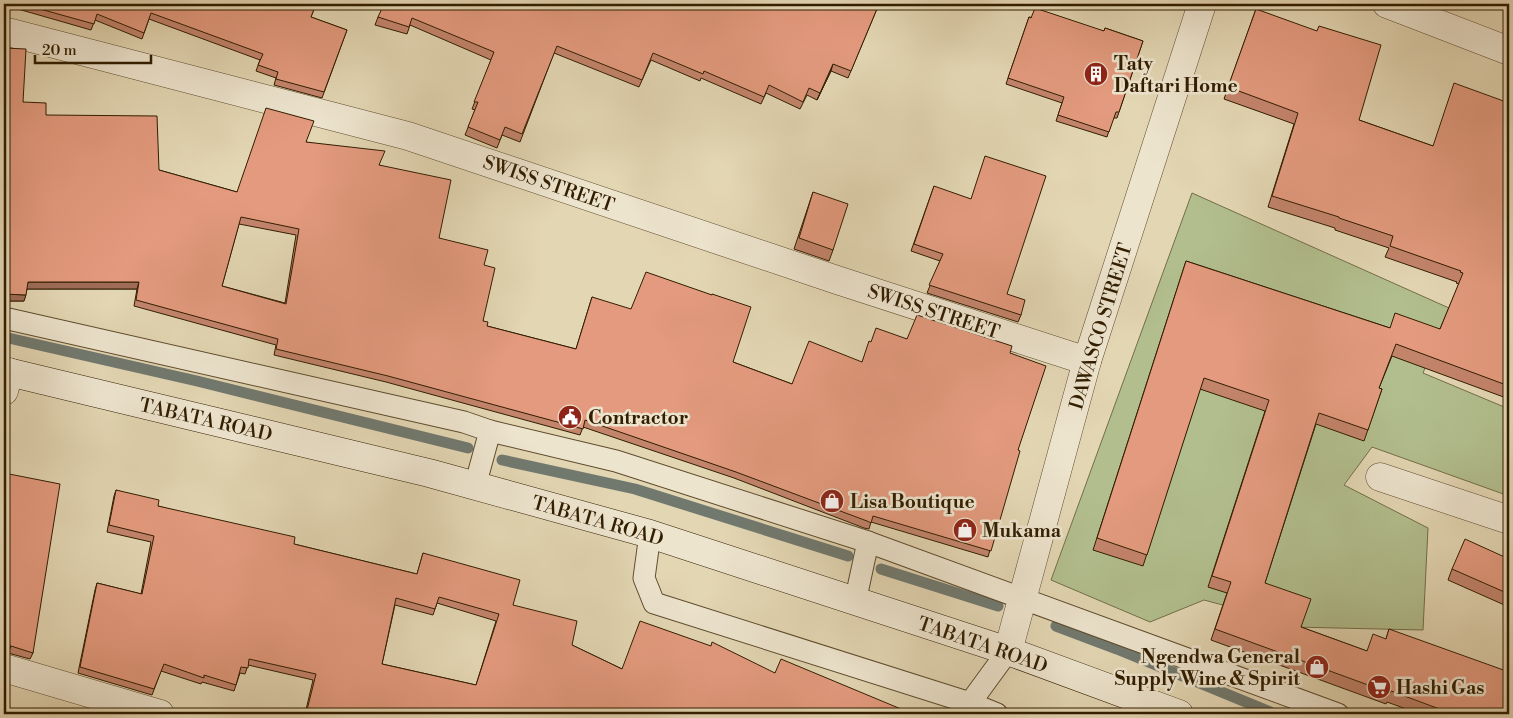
<svg xmlns="http://www.w3.org/2000/svg" width="1513" height="718" font-family="'Libre Bodoni',serif">
  <style>
    .green { fill: #b2be8e; stroke: #726e47 }
    .lines { fill: none; stroke-linecap: round; stroke-linejoin: round }
    .stream { stroke: #71796f; stroke-width: 11 }
    .lane-casing { stroke: #5e4b2d; stroke-width: 23 }
    .street-casing { stroke: #5e4b2d; stroke-width: 29 }
    .secondary-casing { stroke: #311d00; stroke-width: 29 }
    .lane { stroke: #ede4ce; stroke-width: 21 }
    .street { stroke: #ede4ce; stroke-width: 28 }
    .secondary { stroke: #ede4ce; stroke-width: 28 }
    .wall { fill: #c3846c; stroke: #311d00; fill-rule: evenodd }
    .shaded-wall { fill: #9f6c58; stroke: #311d00 }
    .building { fill: #e39a7e; stroke: #311d00; fill-rule: evenodd }
    .labels { text-anchor: middle; stroke-width: 5; stroke-linejoin: round; paint-order: stroke }
    .poi-label { font-size: 19px; font-weight: bold; fill: #311d00; stroke: #ede4ce; text-anchor: start }
    .street-label { font-size: 19px; fill: #311d00; stroke: #ede4ce }
  </style>
  <rect width="100%" height="100%" fill="#e3d6b3"/>
  <filter id="stains"><feTurbulence type="fractalNoise" baseFrequency=".004" numOctaves="4"/><feColorMatrix values="0 0 0 0 .2 0 0 0 0 .09 0 0 0 0 .02 0 0 0 .5 -.17"/></filter>
  <radialGradient id="worn" r=".72"><stop offset=".6" stop-color="#630" stop-opacity="0"/><stop offset="1" stop-color="#630" stop-opacity=".3"/></radialGradient>
  <polygon class="green" points="1192,193 1449,308 1423,373 1509,409 1509,496 1372,447 1344,485 1428,528 1423,630 1294,627 1260,615 1204,600 1150,622 1051,580"/>
  <g class="lines">
    <g class="stream">
      <polyline points="4,337 197,381 468,448"/>
      <polyline points="502,460 635,489 848,556"/>
      <polyline points="881,569 998,606"/>
      <polyline points="1056,626 1117,649 1275,714"/>
    </g>
    <g class="lane-casing">
      <g id="lane">
        <polyline points="4,318 464,422 490,431 475,486"/>
        <polyline points="490,431 616,461 868,542 1338,714"/>
        <polyline points="650,534 644,578 654,603 970,703 997,714"/>
        <polyline points="855,602 868,542"/>
        <polyline points="970,703 1008,651"/>
      </g>
    </g>
    <g class="street-casing">
      <g id="street">
        <polyline points="1387,4 1509,51"/>
        <polyline points="4,31 408,136 837,280 1087,361"/>
        <polyline points="4,391 9,372"/>
        <polyline points="1380,477 1509,520"/>
        <polyline points="1008,651 1087,361 1202,4"/>
        <polyline points="4,668 160,714"/>
      </g>
    </g>
    <g class="secondary-casing">
      <polyline id="secondary" points="4,371 429,473 650,534 1008,651 1179,714"/>
    </g>
    <use href="#lane" class="lane"/>
    <use href="#street" class="street"/>
    <use href="#secondary" class="secondary"/>
  </g>
  <g class="wall">
    <polygon points="4,4 316,4 311,17 347,30 322,98 274,85 276,78 256,71 260,60 149,19 142,39 95,20 91,30 4,5"/>
    <polygon points="879,4 848,78 831,71 817,100 807,95 800,109 766,93 761,104 701,78 700,81 651,60 639,87 554,53 520,142 502,135 497,148 465,135 475,110 472,109 491,60 410,25 407,34 375,25 378,17"/>
    <polygon points="1491,4 1509,4 1509,9"/>
    <polygon points="1256,9 1359,120 1433,146 1509,103 1509,399 1392,356 1379,388 1382,389 1364,441 1316,424 1265,583 1301,627 1367,651 1386,639 1389,629 1509,714 1420,714 1387,702 1386,704 1211,640 1227,593 1208,587 1265,411 1200,389 1143,566 1093,550 1186,261 1390,328 1440,329 1459,284 1456,283 1457,282 1385,257 1389,248 1335,230 1335,228 1268,207 1294,124 1224,99"/>
    <polygon points="1029,17 1104,31 1105,28 1143,41 1117,118 1113,118 1107,137 1056,121 1062,103 1006,84"/>
    <path d="M4,48L23,102L46,115L159,170L237,192L306,142L380,165L439,238L484,265L483,321L487,326L576,349L592,297L733,362L792,384L862,362L871,342L907,339L1010,353L1018,450L988,557L871,522L869,529L864,528L734,478L583,427L580,435L386,382L274,355L276,345L134,306L137,289H27L24,301H4ZM239,224L296,235L285,303L222,286Z"/>
    <polygon points="934,186 1021,315 1018,322 927,293 940,261 911,251"/>
    <polygon points="813,192 833,250 829,261 794,249"/>
    <polygon points="4,473 33,653 30,659 8,653 4,653"/>
    <path d="M116,490L158,506L294,544L417,574L423,553L513,605L572,645L622,669L775,673L913,714H305L313,680L248,665L245,674L240,673L234,691L202,682L201,684L161,671L152,695L78,673L95,590L97,583L141,594L151,542L107,532L114,496ZM437,603L496,621L476,685L382,664L395,605L433,615Z"/>
    <polygon points="1509,559 1509,607 1448,580 1452,569"/>
  </g>
  <g class="shaded-wall">
    <polygon points="833,64 831,71 817,100 820,93"/>
    <polygon points="28,282 139,282 137,289 26,289"/>
    <polygon points="4,294 26,295 24,301 4,301"/>
    <polygon points="4,646 11,646 8,653 4,653"/>
  </g>
  <g class="building">
    <polygon points="22,4 316,4 311,17 347,30 324,92 276,79 278,72 258,65 263,54 151,13 144,33 97,14 94,24"/>
    <polygon points="384,4 879,4 851,71 833,64 820,93 809,88 803,102 769,85 764,97 704,71 703,74 653,53 642,80 557,46 522,134 505,127 500,140 468,127 478,102 474,102 494,52 412,18 409,27 378,17"/>
    <polygon points="1035,8 1104,31 1105,28 1143,41 1119,112 1116,112 1109,132 1058,115 1064,97 1008,78 1029,17 1031,18"/>
    <polygon points="1256,9 1317,31 1319,26 1381,45 1359,120 1433,146 1454,83 1509,103 1509,386 1396,344 1379,388 1382,389 1368,430 1319,413 1265,583 1311,599 1301,627 1367,651 1373,634 1386,639 1389,629 1509,672 1509,714 1453,714 1391,691 1390,693 1215,629 1231,582 1212,576 1269,400 1204,378 1147,555 1097,538 1186,261 1390,328 1395,313 1440,329 1463,273 1460,272 1461,271 1390,246 1393,236 1339,218 1339,217 1272,196 1298,113 1228,87"/>
    <path d="M4,48L26,49L23,102L46,103V115L157,116L159,170L237,192L266,108L314,121L306,142L385,151L379,165L451,180L439,238L488,250L484,265L495,268L483,321L488,322L487,326L576,349L592,297L631,309L646,272L712,295V294L751,307L733,362L792,384L809,341L862,362L869,341L871,342L876,328L907,339L917,315L1012,346L1010,353L1046,366L1018,450L1020,451L991,551L873,516L871,523L867,521L736,472L585,420L583,429L388,376L276,349L278,339L136,300L139,282H28L26,295L4,294ZM241,217L299,229L286,304L222,286Z"/>
    <polygon points="985,156 1046,176 1007,294 1025,300 1021,315 929,285 943,254 914,244 934,186 971,199"/>
    <polygon points="813,192 848,204 833,250 799,238"/>
    <polygon points="4,473 60,484 33,653 11,646 4,646"/>
    <path d="M116,490L159,500L158,506L295,537L294,544L417,574L423,553L520,580L513,605L577,621L572,645L622,669L640,621L711,646L712,642L775,673L781,659L913,714H306L316,674L249,659L248,668L241,667L236,685L204,675V678L164,664L154,689L80,667L97,583L142,594L154,536L109,525ZM439,597L499,614L476,685L382,664L396,598L435,609Z"/>
    <polygon points="1465,539 1509,559 1509,594 1452,569"/>
  </g>
  <defs>
    <g id="building-disc" transform="scale(1.25)"><circle r="9.5" fill="#8f2418" stroke="#ede4ce"/><path d="M-4-6H4V6H1V3H-1V6H-4ZM-2.5-4.3h1.7v1.8h-1.7ZM.8-4.3h1.7v1.8H.8ZM-2.5-1h1.7V.8h-1.7ZM.8-1h1.7V.8H.8Z" fill="#fff"/></g>
    <g id="civic-disc" transform="scale(1.25)"><circle r="9.5" fill="#8f2418" stroke="#ede4ce"/><path d="M-.6-6.5H3V-4.5H.6V-3L4-1V1h2V6H-6V1h2V-1L-.6-3ZM-1.2 2.5V6h2.4V2.5Z" fill="#fff"/></g>
    <g id="shop-disc" transform="scale(1.25)"><circle r="9.5" fill="#8f2418" stroke="#ede4ce"/><path d="M-5-2.5h2.3a2.7 3.5 0 0 1 5.4 0H5L5.5 6h-11ZM-1.5-2.5h3a1.5 2.3 0 0 0-3 0Z" fill="#fff"/></g>
    <g id="supermarket-disc" transform="scale(1.25)"><circle r="9.5" fill="#8f2418" stroke="#ede4ce"/><path d="M-6-5.5h2.5l.6 2H6L4.5 2H-2.5L-4.4-4H-6ZM-1.5 3.2a1.3 1.3 0 1 0 .1 0ZM3 3.2a1.3 1.3 0 1 0 .1 0Z" fill="#fff"/></g>
  </defs>
  <g fill-rule="evenodd">
    <use href="#building-disc" x="1096" y="74"/>
    <use href="#civic-disc" x="570" y="417"/>
    <use href="#shop-disc" x="832" y="501"/>
    <use href="#shop-disc" x="965" y="530"/>
    <use href="#shop-disc" x="1317" y="667"/>
    <use href="#supermarket-disc" x="1379" y="687"/>
  </g>
  <g class="labels">
    <g class="poi-label">
      <text x="1114" y="70">Taty<tspan x="1114" dy="22">Daftari Home</tspan></text>
      <text x="588" y="424">Contractor</text>
      <text x="850" y="508">Lisa Boutique</text>
      <text x="982" y="537">Mukama</text>
      <text x="1300" y="663" text-anchor="end">Ngendwa General<tspan x="1300" dy="22">Supply Wine &amp; Spirit</tspan></text>
      <text x="1396" y="694">Hashi Gas</text>
    </g>
    <g class="street-label">
      <text transform="translate(549 183) rotate(19)" y="7">SWISS STREET</text>
      <text transform="translate(934 311) rotate(18)" y="7">SWISS STREET</text>
      <text transform="translate(1100 326) rotate(-73)" y="7">DAWASCO STREET</text>
      <text transform="translate(206 419) rotate(13)" y="7">TABATA ROAD</text>
      <text transform="translate(598 520) rotate(16)" y="7">TABATA ROAD</text>
      <text transform="translate(983 644) rotate(19)" y="7">TABATA ROAD</text>
    </g>
  </g>
  <rect width="1513" height="718" fill="none" stroke="#e3d6b3" stroke-width="20"/>
  <rect x="5" y="5" width="1503" height="708" fill="none" stroke="#311d00" stroke-width="2.5"/>
  <rect x="10" y="10" width="1493" height="698" fill="none" stroke="#311d00"/>
  <path d="M35 55v8h116v-8" fill="none" stroke="#311d00" stroke-width="2.5"/>
  <text x="42" y="55" font-size="15" fill="#311d00" stroke="#ede4ce" stroke-width="4" paint-order="stroke">20 m</text>
  <rect width="100%" height="100%" filter="url(#stains)"/>
  <rect width="100%" height="100%" fill="url(#worn)"/>
</svg>
